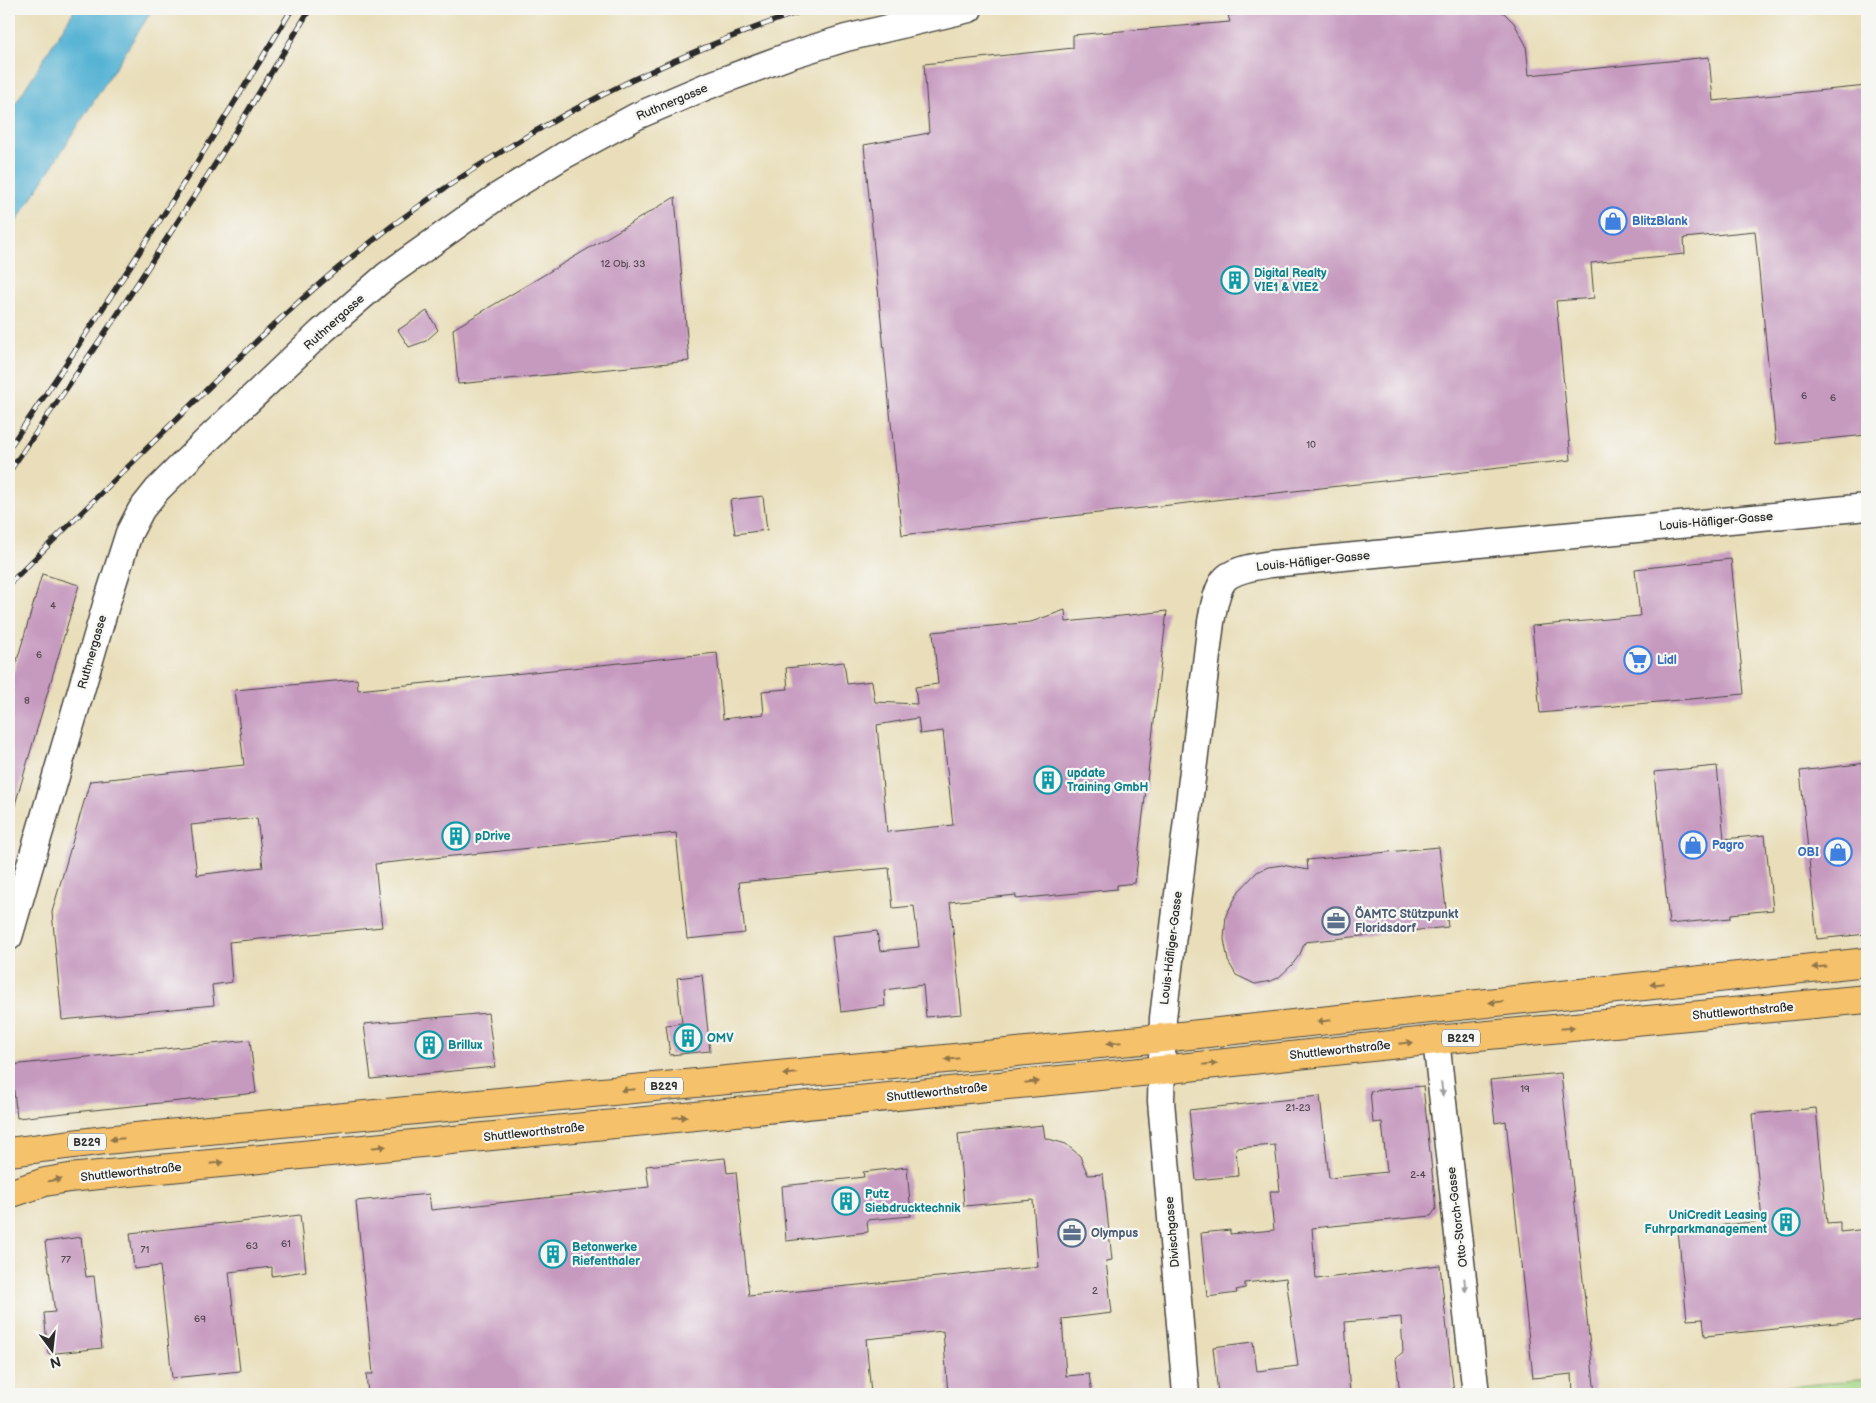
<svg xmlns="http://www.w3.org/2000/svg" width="1876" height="1403" font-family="'Balsamiq Sans',sans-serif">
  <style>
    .green { fill: #a6d684; stroke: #688058 }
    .water { fill: #56b3d4; stroke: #406f80 }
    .building { fill: #c69abf; fill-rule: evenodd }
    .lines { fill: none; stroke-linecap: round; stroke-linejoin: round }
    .minor-casing { stroke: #484640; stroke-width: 29 }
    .primary-casing { stroke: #484640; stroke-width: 30 }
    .minor { stroke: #fff; stroke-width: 26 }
    .primary { stroke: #f5c16b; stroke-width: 28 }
    .rail-casing { stroke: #2b2b2b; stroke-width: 5.5 }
    .rail { stroke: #f6f6f2; stroke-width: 4; stroke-dasharray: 11; stroke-linecap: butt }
    .oneway { fill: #90764b }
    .oneway2 { fill: #a0a0a0 }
    .labels { text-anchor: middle; stroke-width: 4.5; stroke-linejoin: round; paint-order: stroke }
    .number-label { font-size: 10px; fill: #524750 }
    .shield { fill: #f6f6f2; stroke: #686867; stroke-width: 1 }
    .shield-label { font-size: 11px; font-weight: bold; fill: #2b2b2b }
    .street-label { font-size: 12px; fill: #2b2b2b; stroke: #f6f6f2 }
    .shop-label { font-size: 12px; font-weight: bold; fill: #366cbe; stroke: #f6f6f2; text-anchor: start }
    .culture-label { font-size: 12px; font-weight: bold; fill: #0d838f; stroke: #f6f6f2; text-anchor: start }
    .service-label { font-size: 12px; font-weight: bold; fill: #4e5e75; stroke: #f6f6f2; text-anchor: start }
  </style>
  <rect width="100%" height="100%" fill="#f6f6f2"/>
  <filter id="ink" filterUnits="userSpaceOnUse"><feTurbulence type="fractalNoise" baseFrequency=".02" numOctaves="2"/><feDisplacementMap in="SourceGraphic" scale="10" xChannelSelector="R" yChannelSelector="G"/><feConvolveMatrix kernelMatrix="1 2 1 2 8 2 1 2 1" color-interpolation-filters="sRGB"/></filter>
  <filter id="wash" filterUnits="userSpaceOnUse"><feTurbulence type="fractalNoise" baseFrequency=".0096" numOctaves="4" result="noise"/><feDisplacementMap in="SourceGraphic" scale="20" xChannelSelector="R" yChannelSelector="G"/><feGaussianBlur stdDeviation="1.12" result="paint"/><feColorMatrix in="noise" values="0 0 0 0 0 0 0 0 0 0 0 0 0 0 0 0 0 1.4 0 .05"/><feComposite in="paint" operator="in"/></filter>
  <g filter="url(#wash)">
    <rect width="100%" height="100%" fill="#e9deb9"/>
    <polygon class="green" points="1867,1379 1867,1394 1715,1394"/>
    <polygon class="water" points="75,9 153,9 9,233 9,114"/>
    <g id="blocks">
      <g class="building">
        <polygon points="1315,9 1496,9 1504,13 1514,23 1526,45 1529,75 1709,57 1713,101 1867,86 1867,435 1776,444 1755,231 1684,238 1685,254 1591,263 1594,298 1556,301 1571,460 902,535 864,145 929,133 924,64 1073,48 1073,35 1230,22 1228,15"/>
        <polygon points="675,197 689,361 458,384 453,329"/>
        <polygon points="427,311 438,330 426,341 409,347 398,330"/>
        <polygon points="763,496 767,530 735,534 730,500"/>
        <polygon points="1731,559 1744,694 1540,713 1532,626 1640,616 1635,569"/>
        <polygon points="42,574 79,585 14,808 9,808 9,670 14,671"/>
        <path d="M1065,610L1066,622L1167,611L1135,883L1117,885V889L1016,899V895L950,902L962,1014L926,1017L923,985L884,990L885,1006L841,1012L832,936L877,931L880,951L919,947L914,906L893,908L889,868L739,882L745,933L687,939L676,833L375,864L382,927L229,942L232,982L212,985L214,1005L62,1020L52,912L90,781L244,765L235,690L357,679L358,690L717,653L723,719L764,714L762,691L788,689L786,668L844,662L847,684L872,681L875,702L917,704L915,687L938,684L933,632L1031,622ZM918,718L920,734L943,731L953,825L887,832L877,725ZM257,818L263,867L197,875L191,825Z"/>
        <polygon points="1867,763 1867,934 1817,939 1800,771"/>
        <polygon points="1717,766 1724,839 1765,835 1773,910 1731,914 1731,918 1669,924 1654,772"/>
        <polygon points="1439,847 1448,927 1305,942 1300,954 1292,965 1278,978 1271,981 1255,984 1236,975 1228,961 1224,939 1226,915 1239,891 1257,872 1268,867 1282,865 1308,870 1307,860"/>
        <polygon points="702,975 710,1051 670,1055 666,1025 682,1023 677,978"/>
        <polygon points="488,1013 495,1067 371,1079 364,1024"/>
        <polygon points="250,1040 256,1093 17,1118 11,1065"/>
        <polygon points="1561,1073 1595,1394 1573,1394 1572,1374 1533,1378 1506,1121 1495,1123 1490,1080"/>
        <polygon points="1423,1086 1436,1209 1431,1216 1312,1228 1316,1279 1440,1265 1454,1394 1400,1394 1396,1358 1403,1352 1401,1317 1345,1322 1350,1394 1218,1394 1213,1347 1253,1342 1257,1371 1298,1366 1286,1278 1245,1283 1245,1288 1236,1290 1237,1293 1207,1297 1201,1233 1230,1230 1230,1234 1274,1230 1270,1191 1280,1191 1275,1145 1236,1148 1238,1176 1196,1180 1189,1110 1320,1096 1329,1178 1387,1172 1382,1122 1373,1123 1370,1091"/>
        <polygon points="1816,1108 1827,1223 1840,1222 1840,1232 1867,1229 1867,1320 1705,1336 1703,1319 1687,1320 1678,1230 1762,1221 1752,1114"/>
        <polygon points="1043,1125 1045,1138 1066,1144 1080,1156 1088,1175 1103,1174 1112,1260 1106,1261 1112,1313 1062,1319 1066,1376 1089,1374 1092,1394 948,1394 943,1331 866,1339 871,1394 368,1394 366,1374 373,1374 356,1201 429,1194 431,1210 649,1187 646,1166 725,1158 727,1173 736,1172 749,1296 1038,1267 1033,1200 964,1206 958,1134"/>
        <polygon points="907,1167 911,1216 867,1220 868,1232 786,1241 782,1186 864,1177 863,1172"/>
        <polygon points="300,1215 306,1271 272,1276 272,1267 229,1272 240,1371 172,1378 160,1266 134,1269 130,1233 224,1223 224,1224"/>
        <polygon points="81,1237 86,1277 94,1276 102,1348 48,1354 44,1313 55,1312 45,1242"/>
      </g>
    </g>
  </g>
  <g filter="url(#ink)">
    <use href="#blocks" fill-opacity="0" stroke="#484640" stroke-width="1"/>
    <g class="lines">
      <g class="minor-casing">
        <g id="minor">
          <polyline points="9,937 106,605 129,533 141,510 157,490 206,441 321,332 387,275 498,196 563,156 637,116 705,87 791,55 846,38 969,9"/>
          <polyline points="1436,1040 1476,1394"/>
          <path d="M1186,1394L1161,1101L1163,1018L1211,622C1213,611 1217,586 1226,578C1236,569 1258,566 1271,564L1867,507"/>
        </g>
      </g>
      <g class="primary-casing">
        <g id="primary">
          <polyline points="9,1152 105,1140 1162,1038 1867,962"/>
          <polyline points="9,1194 45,1182 69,1178 1161,1070 1436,1040 1867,999"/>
        </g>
      </g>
      <use href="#minor" class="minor"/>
      <use href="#primary" class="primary"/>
      <g class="rail-casing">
        <g id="rail">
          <path d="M9,448C108,304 201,158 292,9"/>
          <polyline points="9,472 115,318 221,155 310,9"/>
          <path d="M9,584C72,522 135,460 198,398C248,349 298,300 353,256C489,147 643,64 808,9"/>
        </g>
      </g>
      <use href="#rail" class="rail"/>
    </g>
    <defs><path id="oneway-solid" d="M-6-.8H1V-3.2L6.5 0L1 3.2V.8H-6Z" transform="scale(1.25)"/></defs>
    <g class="oneway">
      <use href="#oneway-solid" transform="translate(1819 967) rotate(174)"/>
      <use href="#oneway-solid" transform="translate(1657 984) rotate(174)"/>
      <use href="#oneway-solid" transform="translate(1496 1002) rotate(174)"/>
      <use href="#oneway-solid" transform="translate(1324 1021) rotate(174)"/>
      <use href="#oneway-solid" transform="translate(1568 1028) rotate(-5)"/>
      <use href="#oneway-solid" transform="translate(1114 1043) rotate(175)"/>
      <use href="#oneway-solid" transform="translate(1406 1043) rotate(-6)"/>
      <use href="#oneway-solid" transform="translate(952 1059) rotate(174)"/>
      <use href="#oneway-solid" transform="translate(1210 1064) rotate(-6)"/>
      <use href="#oneway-solid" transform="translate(790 1074) rotate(175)"/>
      <use href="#oneway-solid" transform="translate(1032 1082) rotate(-6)"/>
      <use href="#oneway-solid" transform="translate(628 1090) rotate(175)"/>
      <use href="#oneway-solid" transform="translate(680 1117) rotate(-6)"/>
      <use href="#oneway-solid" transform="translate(117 1139) rotate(175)"/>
      <use href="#oneway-solid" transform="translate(379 1147) rotate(-6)"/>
      <use href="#oneway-solid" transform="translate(217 1163) rotate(-6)"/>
      <use href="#oneway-solid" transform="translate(55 1180) rotate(-9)"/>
    </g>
    <g class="oneway2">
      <use href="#oneway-solid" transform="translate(1442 1089) rotate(84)"/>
      <use href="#oneway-solid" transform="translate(1465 1285) rotate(84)"/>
    </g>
  </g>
  <defs>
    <g id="shop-ring" transform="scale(1.4375)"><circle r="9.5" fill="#f6f6f2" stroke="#3f7fe0" stroke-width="1.5"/><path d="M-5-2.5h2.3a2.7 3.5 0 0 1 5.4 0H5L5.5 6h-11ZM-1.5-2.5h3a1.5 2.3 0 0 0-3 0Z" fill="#3f7fe0"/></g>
    <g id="building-ring" transform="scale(1.4375)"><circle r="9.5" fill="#f6f6f2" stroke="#0f9aa8" stroke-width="1.5"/><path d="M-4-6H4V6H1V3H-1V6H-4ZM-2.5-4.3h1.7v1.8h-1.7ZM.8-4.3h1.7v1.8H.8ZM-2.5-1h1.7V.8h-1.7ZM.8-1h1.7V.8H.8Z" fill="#0f9aa8"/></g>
    <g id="supermarket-ring" transform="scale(1.4375)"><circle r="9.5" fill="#f6f6f2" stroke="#3f7fe0" stroke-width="1.5"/><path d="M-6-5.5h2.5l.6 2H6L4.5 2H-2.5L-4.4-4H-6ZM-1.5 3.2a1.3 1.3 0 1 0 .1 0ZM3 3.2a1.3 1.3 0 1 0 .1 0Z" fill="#3f7fe0"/></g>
    <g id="office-ring" transform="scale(1.4375)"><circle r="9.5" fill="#f6f6f2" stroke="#5c6f8a" stroke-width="1.5"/><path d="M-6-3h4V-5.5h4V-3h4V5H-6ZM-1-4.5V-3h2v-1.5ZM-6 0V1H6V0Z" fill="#5c6f8a"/></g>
  </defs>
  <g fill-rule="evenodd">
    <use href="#shop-ring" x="1613" y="221"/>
    <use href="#building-ring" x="1235" y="280"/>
    <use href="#supermarket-ring" x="1638" y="660"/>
    <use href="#building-ring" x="1048" y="780"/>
    <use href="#building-ring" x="456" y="836"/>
    <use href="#shop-ring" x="1693" y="845"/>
    <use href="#shop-ring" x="1838" y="852"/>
    <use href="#office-ring" x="1336" y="921"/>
    <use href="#building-ring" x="688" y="1038"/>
    <use href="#building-ring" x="429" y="1045"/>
    <use href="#building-ring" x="846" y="1201"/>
    <use href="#building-ring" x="1786" y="1222"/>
    <use href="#office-ring" x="1072" y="1233"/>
    <use href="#building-ring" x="553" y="1254"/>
  </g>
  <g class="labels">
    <g class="number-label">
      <text x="623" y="267">12 Obj. 33</text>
      <text x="1804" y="399">6</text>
      <text x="1833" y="401">6</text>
      <text x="1311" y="448">10</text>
      <text x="53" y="609">4</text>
      <text x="39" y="658">6</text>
      <text x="27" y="704">8</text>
      <text x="1525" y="1092">19</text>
      <text x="1298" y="1111">21-23</text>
      <text x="1418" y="1178">2-4</text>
      <text x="286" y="1247">61</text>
      <text x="252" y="1249">63</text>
      <text x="145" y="1253">71</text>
      <text x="66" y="1263">77</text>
      <text x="1095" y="1294">2</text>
      <text x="200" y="1322">69</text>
    </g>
    <g class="shield">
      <rect x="1442" y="1029.5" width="38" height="17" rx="4"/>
      <rect x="645" y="1077.5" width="38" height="17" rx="4"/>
      <rect x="68" y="1133.5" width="38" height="17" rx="4"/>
    </g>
    <g class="shield-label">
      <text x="1461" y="1042">B229</text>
      <text x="664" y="1090">B229</text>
      <text x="87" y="1146">B229</text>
    </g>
    <g class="street-label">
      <text transform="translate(672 102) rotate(-23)" y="4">Ruthnergasse</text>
      <text transform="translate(334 322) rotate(-42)" y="4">Ruthnergasse</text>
      <text transform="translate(1716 521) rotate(-5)" y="4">Louis-Häfliger-Gasse</text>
      <text transform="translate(1313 561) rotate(-6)" y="4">Louis-Häfliger-Gasse</text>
      <text transform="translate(92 652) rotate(-74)" y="4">Ruthnergasse</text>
      <text transform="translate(1171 948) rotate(-83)" y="4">Louis-Häfliger-Gasse</text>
      <text transform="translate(1743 1011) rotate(-5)" y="4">Shuttleworthstraße</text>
      <text transform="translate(1340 1050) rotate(-6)" y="4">Shuttleworthstraße</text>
      <text transform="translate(937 1092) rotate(-6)" y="4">Shuttleworthstraße</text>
      <text transform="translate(534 1132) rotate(-6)" y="4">Shuttleworthstraße</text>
      <text transform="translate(131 1172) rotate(-6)" y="4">Shuttleworthstraße</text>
      <text transform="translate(1457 1217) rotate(-97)" y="4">Otto-Storch-Gasse</text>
      <text transform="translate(1172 1232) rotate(-95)" y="4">Divischgasse</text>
    </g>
    <g class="shop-label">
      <text x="1632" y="225">BlitzBlank</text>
      <text x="1657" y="664">Lidl</text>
      <text x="1712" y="849">Pagro</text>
      <text x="1819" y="856" text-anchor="end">OBI</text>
    </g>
    <g class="culture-label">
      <text x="1254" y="277">Digital Realty<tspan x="1254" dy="14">VIE1 &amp; VIE2</tspan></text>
      <text x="1067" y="777">update<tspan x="1067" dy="14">Training GmbH</tspan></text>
      <text x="475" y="840">pDrive</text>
      <text x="707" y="1042">OMV</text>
      <text x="448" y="1049">Brillux</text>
      <text x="865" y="1198">Putz<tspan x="865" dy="14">Siebdrucktechnik</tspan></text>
      <text x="1767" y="1219" text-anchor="end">UniCredit Leasing<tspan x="1767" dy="14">Fuhrparkmanagement</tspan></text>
      <text x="572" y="1251">Betonwerke<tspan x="572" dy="14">Riefenthaler</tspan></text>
    </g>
    <g class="service-label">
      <text x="1355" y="918">ÖAMTC Stützpunkt<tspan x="1355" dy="14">Floridsdorf</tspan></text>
      <text x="1091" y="1237">Olympus</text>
    </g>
  </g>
  <rect width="1876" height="1403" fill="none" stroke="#f6f6f2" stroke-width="30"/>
  <g transform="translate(52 1350) rotate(165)" stroke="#f6f6f2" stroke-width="4" paint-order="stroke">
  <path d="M0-4L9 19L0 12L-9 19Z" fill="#2b2b2b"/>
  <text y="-8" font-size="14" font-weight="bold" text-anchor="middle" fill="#2b2b2b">N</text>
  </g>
</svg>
